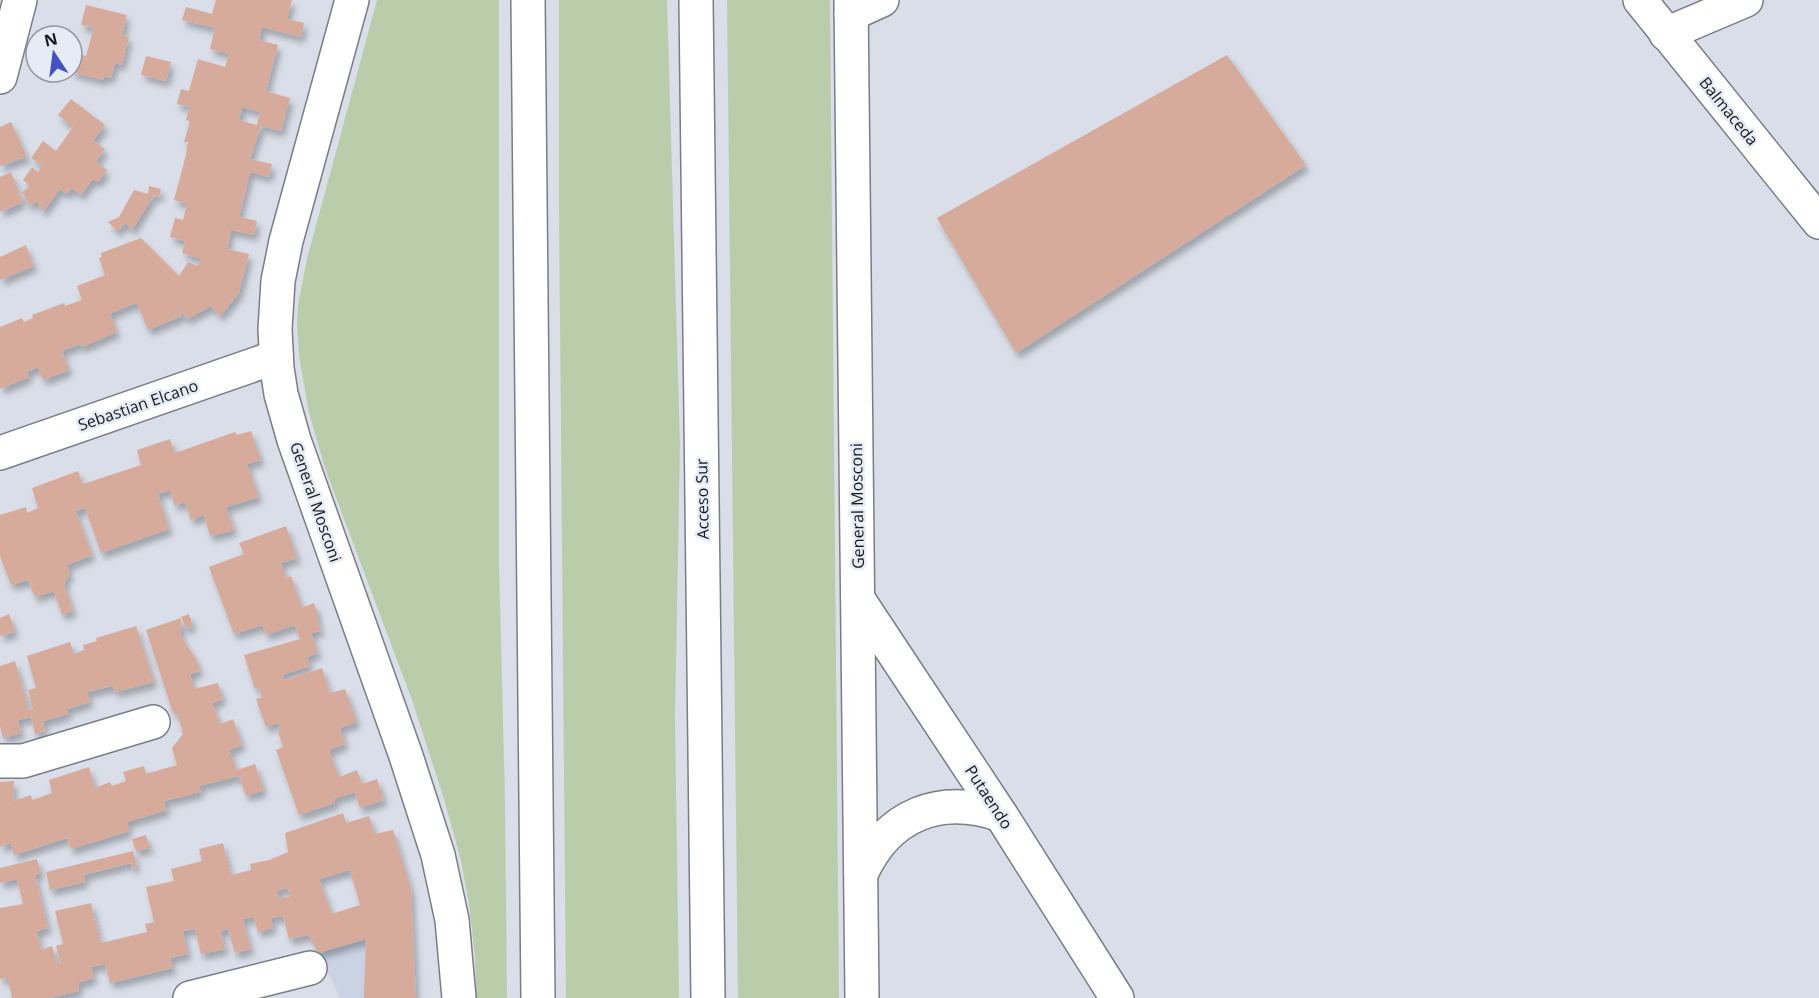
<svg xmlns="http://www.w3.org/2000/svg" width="1819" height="998" font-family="'Open Sans',sans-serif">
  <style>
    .built { fill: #cad3e3 }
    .green { fill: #b9cdaa }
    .building { fill: #d6ab9c; fill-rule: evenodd; filter: url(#shadow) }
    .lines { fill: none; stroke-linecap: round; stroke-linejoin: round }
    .minor-casing { stroke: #797d86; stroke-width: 36 }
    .highway-casing { stroke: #797d86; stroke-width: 36 }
    .minor { stroke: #fff; stroke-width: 33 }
    .highway { stroke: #fff; stroke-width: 33 }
    .labels { text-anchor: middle; stroke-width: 5; stroke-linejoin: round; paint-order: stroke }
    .street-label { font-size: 16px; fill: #17191c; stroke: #e6ecf5 }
  </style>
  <defs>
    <filter id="shadow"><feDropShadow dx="3.5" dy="6" stdDeviation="3" flood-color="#0004"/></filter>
  </defs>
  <rect width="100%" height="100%" fill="#d9dee8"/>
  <polygon class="built" points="411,889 416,998 340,998 304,922"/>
  <g class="green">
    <polygon points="377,0 499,0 499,564 505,800 507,998 476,998 475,956 469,904 461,861 445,802 412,700 325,468 309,413 299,356 297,323 298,305 307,259"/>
    <polygon points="559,0 667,0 680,445 675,718 679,998 566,998 559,208"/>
    <polygon points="727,0 830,0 839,998 738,998"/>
  </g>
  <g class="building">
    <path d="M216,0H292L287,19L304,23L301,37L262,27L259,40L278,45L266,91L290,98L281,131L261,126L250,159L272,164L269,177L250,172L239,217L257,221L254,235L231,230L227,249L249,254L239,293L220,316L211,306L187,319L178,307L182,316L148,330L137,303L123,308L110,314L117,332L82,347L80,344L62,351L69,370L43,380L38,367L27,372L29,377L0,389V327L22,318L24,322L33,318L32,315L64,303L65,306L82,300L77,286L105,275L99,258L102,257L101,253L141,238L179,276L188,262L198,266L201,259L182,253L185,241L170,237L175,218L183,220L187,204L174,200L186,155L188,142H184L190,121L186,120L190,107L177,104L181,89L189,91L198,59L225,67L229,54L210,49L215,28L182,20L186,7L212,14ZM242,107L260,112L257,125L239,120Z"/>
    <polygon points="86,5 127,15 122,35 129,37 122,65 115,63 111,78 104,76 103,80 72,72 74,53 86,56 94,28 81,25"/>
    <polygon points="1227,55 1306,165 1016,353 937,218"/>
    <polygon points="146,56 171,62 166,81 141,75"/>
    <polygon points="71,99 105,125 93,141 105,149 96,162 107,170 98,182 93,179 81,195 72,188 67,194 60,189 43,212 37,201 30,206 22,192 28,188 29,185 23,180 32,167 38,172 42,166 31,158 43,141 56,151 73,127 58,115"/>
    <polygon points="11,122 27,157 0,166 0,127"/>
    <polygon points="11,172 23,202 0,212 0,177"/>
    <polygon points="149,186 161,189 159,197 154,195 132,230 126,223 117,231 108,222 119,217 134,190 148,194"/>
    <polygon points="26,245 34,266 0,280 0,257"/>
    <polygon points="251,431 261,460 247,464 259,497 226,507 234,530 210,536 204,515 191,520 185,502 175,506 170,490 158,494 169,529 101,553 85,508 76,511 92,555 67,565 70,573 64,584 73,611 62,615 54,591 35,597 28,580 11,585 0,556 0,515 26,507 27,513 38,508 32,488 78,471 83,484 141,465 137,450 170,439 175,453 235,432 237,435"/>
    <polygon points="286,526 297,558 281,563 286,578 291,576 302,608 314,603 319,617 317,618 321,631 311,633 318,653 307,657 310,666 282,675 284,680 322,668 330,693 345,689 357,722 340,728 345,744 329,750 339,777 357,770 362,784 377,779 384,800 360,808 355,792 334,799 335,803 299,815 276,750 283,747 278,732 281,731 278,723 266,727 256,699 262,697 259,687 255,689 244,655 300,639 295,625 266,635 263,625 234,634 209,567 244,554 239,543"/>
    <polygon points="9,614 15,632 0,636 0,618"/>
    <polygon points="189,614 193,626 186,629 181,617"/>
    <polygon points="181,618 181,636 196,659 200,671 190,674 194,689 218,683 223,699 212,703 218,718 220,724 233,719 242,745 229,750 237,770 255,764 264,790 246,796 239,776 199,786 201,792 164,801 167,810 127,822 129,831 71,849 67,838 14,855 11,843 0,847 0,782 14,781 13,801 31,795 32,800 52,793 49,780 89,767 95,788 110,782 112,786 115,785 126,781 123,772 144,766 146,774 177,765 172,748 183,734 177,713 173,713 146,630"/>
    <polygon points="136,626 154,682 115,692 113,686 87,692 90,702 67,709 68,714 43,721 45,731 35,734 31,717 18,720 21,733 3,738 0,726 0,666 15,661 29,710 33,709 28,690 36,688 27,656 70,642 74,654 84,650 83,645 97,641 96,638"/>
    <path d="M343,813L346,823L369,816L375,834L393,830L411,889L416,998H364L366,939L318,953L309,935L289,939L283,916L271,918L273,928L258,932L254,917L243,919L251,949L235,953L228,929L221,931L225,949L201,954L195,929L183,931L188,954L170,958L173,968L110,983L105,964L91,967L94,978L78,983L79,991L49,998H12L8,978L0,979V908L23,904L17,879L0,883V868L37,859L41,873L35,875L48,928L37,931L41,950L52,946L57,964H61L56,946L63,944L55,911L91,903L101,943L147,932L145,924L154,922L146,887L174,881L171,869L202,861L199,849L223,843L231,875L251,870L250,864L269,860L288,852L285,833ZM350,870L360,905L332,914L319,879ZM287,888L291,896L279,899L277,891Z"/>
    <polygon points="146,835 150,848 136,851 132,839"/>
    <polygon points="133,851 137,867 132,869 131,863 84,875 85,882 50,890 46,872"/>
  </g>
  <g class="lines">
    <g class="minor-casing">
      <g id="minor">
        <polyline points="352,0 286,241 278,281 275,329 277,368 281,394 294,440 406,756 438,855 452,920 459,998"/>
        <polyline points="851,0 862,998"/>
        <polyline points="1640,0 1819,222"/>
        <polyline points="851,14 882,0"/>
        <polyline points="1666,34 1746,0"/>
        <polyline points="0,77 20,0"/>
        <polyline points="0,453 276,357"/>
        <polyline points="858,599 1001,815 1117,998"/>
        <polyline points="0,761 23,761 153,722"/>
        <path d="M861,874C888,814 940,794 1001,815"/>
        <polyline points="190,998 310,968"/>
      </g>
    </g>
    <g class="highway-casing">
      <g id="highway">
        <polyline points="528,0 538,998"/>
        <polyline points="696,0 708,998"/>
      </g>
    </g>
    <use href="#minor" class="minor"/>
    <use href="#highway" class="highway"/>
  </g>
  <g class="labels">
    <g class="street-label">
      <text transform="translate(1729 111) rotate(51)" y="6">Balmaceda</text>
      <text transform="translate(138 405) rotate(-19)" y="6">Sebastian Elcano</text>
      <text transform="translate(702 499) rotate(-91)" y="6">Acceso Sur</text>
      <text transform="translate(316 502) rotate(71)" y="6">General Mosconi</text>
      <text transform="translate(857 506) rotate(-91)" y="6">General Mosconi</text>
      <text transform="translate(989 797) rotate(57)" y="6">Putaendo</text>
    </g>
  </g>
  <g transform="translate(54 54) rotate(347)"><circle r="28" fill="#e6ecf5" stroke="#93989e" stroke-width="1.5"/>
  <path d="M0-4.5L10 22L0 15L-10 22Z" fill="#4252c6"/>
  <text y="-9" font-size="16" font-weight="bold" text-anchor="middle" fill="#17191c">N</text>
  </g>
</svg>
